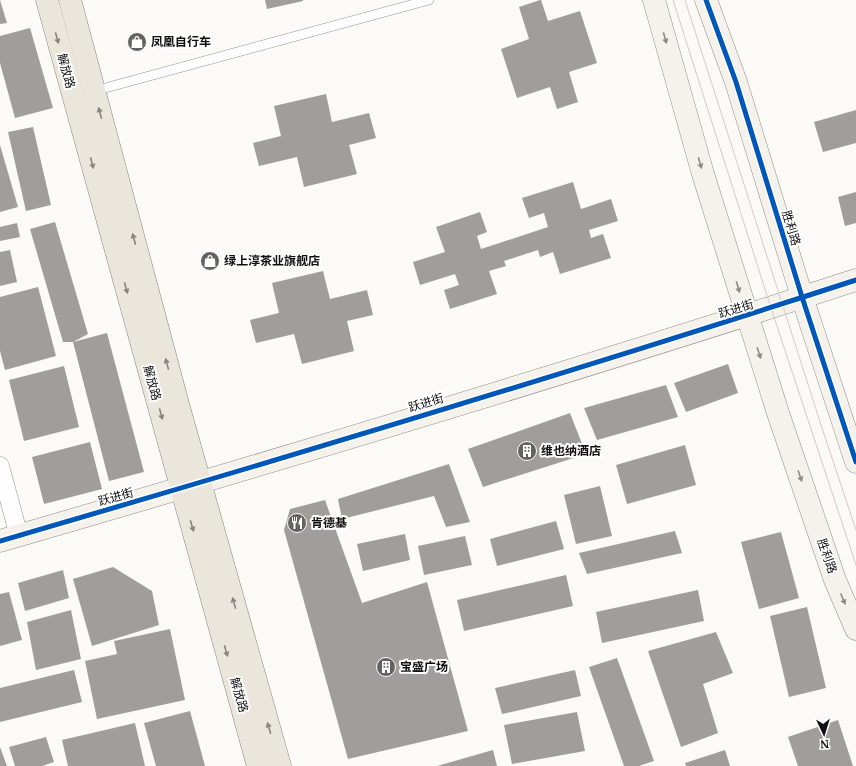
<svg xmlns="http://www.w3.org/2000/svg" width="856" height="766" font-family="Merriweather,'Noto Sans SC',serif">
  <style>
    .building { fill: #a09e9b }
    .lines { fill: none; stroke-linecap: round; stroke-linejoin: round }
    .lane-casing { stroke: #969594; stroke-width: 10 }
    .street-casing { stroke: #969594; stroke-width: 19 }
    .secondary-casing { stroke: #8d8c8a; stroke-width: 23 }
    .primary-casing { stroke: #848381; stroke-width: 23 }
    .lane { stroke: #fffefe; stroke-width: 9 }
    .street { stroke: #fffefe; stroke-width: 18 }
    .secondary { stroke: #f5f2ec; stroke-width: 22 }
    .primary { stroke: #ebe6dc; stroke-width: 22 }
    .tram { stroke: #d7c8c9; stroke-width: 1 }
    .cycleway-casing { stroke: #fff; stroke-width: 8 }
    .cycleway { stroke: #0057b8; stroke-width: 5 }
    .oneway { fill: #888680 }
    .oneway2 { fill: #8e8c89 }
    .labels { text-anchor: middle; stroke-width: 4; stroke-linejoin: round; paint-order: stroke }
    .poi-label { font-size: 12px; font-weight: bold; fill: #101010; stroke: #fff; text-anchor: start }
    .street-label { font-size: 12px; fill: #101010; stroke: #fff }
  </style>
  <rect width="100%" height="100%" fill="#fcfaf6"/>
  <g class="building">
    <polygon points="0,0 7,23 0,24"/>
    <polygon points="265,0 303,0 303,1 267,9"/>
    <polygon points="540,0 541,0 548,21 580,11 597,63 569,72 578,102 557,109 550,87 517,98 501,49 529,39 519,7"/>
    <polygon points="30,28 53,108 15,118 0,63 0,36"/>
    <polygon points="326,94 332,122 369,113 376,138 349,145 357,174 304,187 297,157 259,166 253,143 281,136 274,106"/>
    <polygon points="856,110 856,143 823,152 814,122"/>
    <polygon points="33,127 51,205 26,211 8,132"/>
    <polygon points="0,145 18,207 0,212"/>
    <polygon points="573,182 581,209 611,199 618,221 589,230 591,238 603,234 611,258 560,274 553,252 540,257 538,250 504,261 506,266 489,271 497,294 450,309 444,290 459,285 455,274 420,285 413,262 445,252 436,227 480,212 487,232 477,236 481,249 548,227 544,213 529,218 522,198"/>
    <polygon points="856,192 856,223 845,226 838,197"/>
    <polygon points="55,222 88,334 73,342 107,333 144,472 109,481 73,342 63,342 30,229"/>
    <polygon points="17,223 20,237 0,241 0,227"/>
    <polygon points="10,250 17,282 0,286 0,252"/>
    <polygon points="323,271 330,299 367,290 373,315 347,321 354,351 302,364 294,334 256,343 250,320 279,313 272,283"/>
    <polygon points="38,287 56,356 5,370 0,351 0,297"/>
    <polygon points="728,364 738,393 686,412 674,383"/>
    <polygon points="64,366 79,427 24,441 9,380"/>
    <polygon points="666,385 678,417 597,440 584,408"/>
    <polygon points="570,413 586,454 483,487 468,449"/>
    <polygon points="90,442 102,489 44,504 32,457"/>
    <polygon points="685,445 696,485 627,504 616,465"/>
    <polygon points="449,464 470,522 446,527 434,496 342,519 338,499"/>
    <polygon points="600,486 612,536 576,544 564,495"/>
    <polygon points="325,500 362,603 427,582 468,731 348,759 284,530 290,509"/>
    <polygon points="556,521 564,549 497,566 490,539"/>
    <polygon points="675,531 682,553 587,574 579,553"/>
    <polygon points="781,532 799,598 759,609 741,542"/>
    <polygon points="405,534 410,560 363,571 357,544"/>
    <polygon points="465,536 472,565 424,575 418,546"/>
    <polygon points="113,567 152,591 159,625 92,646 73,579"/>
    <polygon points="63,570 69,598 25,611 18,583"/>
    <polygon points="566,575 573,606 464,631 457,600"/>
    <polygon points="698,590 704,621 602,643 596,612"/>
    <polygon points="9,592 22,640 0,646 0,594"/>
    <polygon points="807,607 826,688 789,697 770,616"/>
    <polygon points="71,610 81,659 36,670 27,622"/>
    <polygon points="170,629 185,700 97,719 85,661 117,654 114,641"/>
    <polygon points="716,632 733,673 703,684 718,733 681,747 648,651"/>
    <polygon points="617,658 654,761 639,766 624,766 589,667"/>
    <polygon points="74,670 82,702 0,722 0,688"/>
    <polygon points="575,670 581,696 502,714 495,688"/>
    <polygon points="190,711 205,766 156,766 144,723"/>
    <polygon points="577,712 585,751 512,764 504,725"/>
    <polygon points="838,720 853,766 798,766 788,737"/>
    <polygon points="135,723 145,766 68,766 62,740"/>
    <polygon points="46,737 54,762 42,766 15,766 9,747"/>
    <polygon points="0,747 7,766 0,766"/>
    <polygon points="493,750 497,766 437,766"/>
    <polygon points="725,750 730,766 686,766 685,763"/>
  </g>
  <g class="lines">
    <g class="lane-casing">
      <polyline id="lane" points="94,91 429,0"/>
    </g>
    <g class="street-casing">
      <polyline id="street" points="0,466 19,536"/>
    </g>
    <g class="secondary-casing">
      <g id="secondary">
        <polyline points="654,0 703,174 778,413 835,580 856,629"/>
        <polyline points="706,0 736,82 802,297 856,462"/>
        <path d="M0,541C286,458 572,372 856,280"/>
      </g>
    </g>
    <g class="primary-casing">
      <g id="primary">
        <polyline points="47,0 258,766"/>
        <polyline points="70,0 179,408 280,766"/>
      </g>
    </g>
    <use href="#lane" class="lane"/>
    <use href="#street" class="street"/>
    <use href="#secondary" class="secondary"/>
    <use href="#primary" class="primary"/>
    <g class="tram">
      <polyline points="673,0 771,308 856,565"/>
      <polyline points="685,0 822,428 856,530"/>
    </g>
    <g class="cycleway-casing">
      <g id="cycleway">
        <polyline points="706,0 736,82 802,297 856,462"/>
        <path d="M0,541C286,458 572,372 856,280"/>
      </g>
    </g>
    <use href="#cycleway" class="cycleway"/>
  </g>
  <defs><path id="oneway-solid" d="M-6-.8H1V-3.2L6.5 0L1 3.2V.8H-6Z"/></defs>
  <g class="oneway">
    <use href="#oneway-solid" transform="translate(57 38) rotate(75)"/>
    <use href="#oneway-solid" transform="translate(100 113) rotate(-105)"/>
    <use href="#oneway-solid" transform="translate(92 163) rotate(75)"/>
    <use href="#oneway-solid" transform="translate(134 239) rotate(-105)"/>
    <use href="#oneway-solid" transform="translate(126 288) rotate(75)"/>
    <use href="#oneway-solid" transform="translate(167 364) rotate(-105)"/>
    <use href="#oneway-solid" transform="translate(161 414) rotate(75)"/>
    <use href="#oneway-solid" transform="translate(192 526) rotate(74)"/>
    <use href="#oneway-solid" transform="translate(234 603) rotate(-106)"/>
    <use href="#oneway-solid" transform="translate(226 651) rotate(74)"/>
    <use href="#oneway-solid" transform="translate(269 728) rotate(-106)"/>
  </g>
  <g class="oneway2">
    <use href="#oneway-solid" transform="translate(665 38) rotate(74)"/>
    <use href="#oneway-solid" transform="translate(700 163) rotate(74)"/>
    <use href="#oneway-solid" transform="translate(738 287) rotate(73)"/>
    <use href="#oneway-solid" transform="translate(759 353) rotate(72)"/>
    <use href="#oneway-solid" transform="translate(800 476) rotate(71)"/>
    <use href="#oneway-solid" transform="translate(843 599) rotate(67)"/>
  </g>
  <defs>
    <g id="shop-disc" transform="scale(1)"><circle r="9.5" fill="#636260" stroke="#fff"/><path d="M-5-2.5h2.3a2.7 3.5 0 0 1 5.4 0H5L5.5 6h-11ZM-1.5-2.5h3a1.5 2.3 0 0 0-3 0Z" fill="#fff"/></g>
    <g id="building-disc" transform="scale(1)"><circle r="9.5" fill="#636260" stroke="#fff"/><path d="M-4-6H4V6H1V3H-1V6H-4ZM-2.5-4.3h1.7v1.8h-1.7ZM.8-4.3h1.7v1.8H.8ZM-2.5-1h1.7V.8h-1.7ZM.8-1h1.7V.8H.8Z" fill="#fff"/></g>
    <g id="restaurant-disc" transform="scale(1)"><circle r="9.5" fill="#636260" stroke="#fff"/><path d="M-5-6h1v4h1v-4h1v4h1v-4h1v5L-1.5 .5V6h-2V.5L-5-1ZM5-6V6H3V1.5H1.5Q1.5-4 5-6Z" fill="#fff"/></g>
  </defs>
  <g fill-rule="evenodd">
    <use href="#shop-disc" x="137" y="42"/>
    <use href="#shop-disc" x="210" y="261"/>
    <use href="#building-disc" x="527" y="451"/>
    <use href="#restaurant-disc" x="297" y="523"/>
    <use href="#building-disc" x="386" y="667"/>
  </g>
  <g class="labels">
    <g class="poi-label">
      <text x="151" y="46">凤凰自行车</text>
      <text x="224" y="265">绿上淳茶业旗舰店</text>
      <text x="541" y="455">维也纳酒店</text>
      <text x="311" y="527">肯德基</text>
      <text x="400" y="671">宝盛广场</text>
    </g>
    <g class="street-label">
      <text transform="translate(66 71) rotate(75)" y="4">解放路</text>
      <text transform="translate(791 228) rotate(73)" y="4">胜利路</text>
      <text transform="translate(736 309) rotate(-17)" y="4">跃进街</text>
      <text transform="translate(152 383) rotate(75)" y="4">解放路</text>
      <text transform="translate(426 403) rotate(-17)" y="4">跃进街</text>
      <text transform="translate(116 497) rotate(-16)" y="4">跃进街</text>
      <text transform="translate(827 556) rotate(71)" y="4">胜利路</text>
      <text transform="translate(239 695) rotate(74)" y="4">解放路</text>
    </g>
  </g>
  <g transform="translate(824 734) rotate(176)" stroke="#ffffff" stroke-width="3" paint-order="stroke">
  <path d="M0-3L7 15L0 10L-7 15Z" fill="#101010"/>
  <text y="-6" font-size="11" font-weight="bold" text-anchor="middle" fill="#101010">N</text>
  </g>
</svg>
